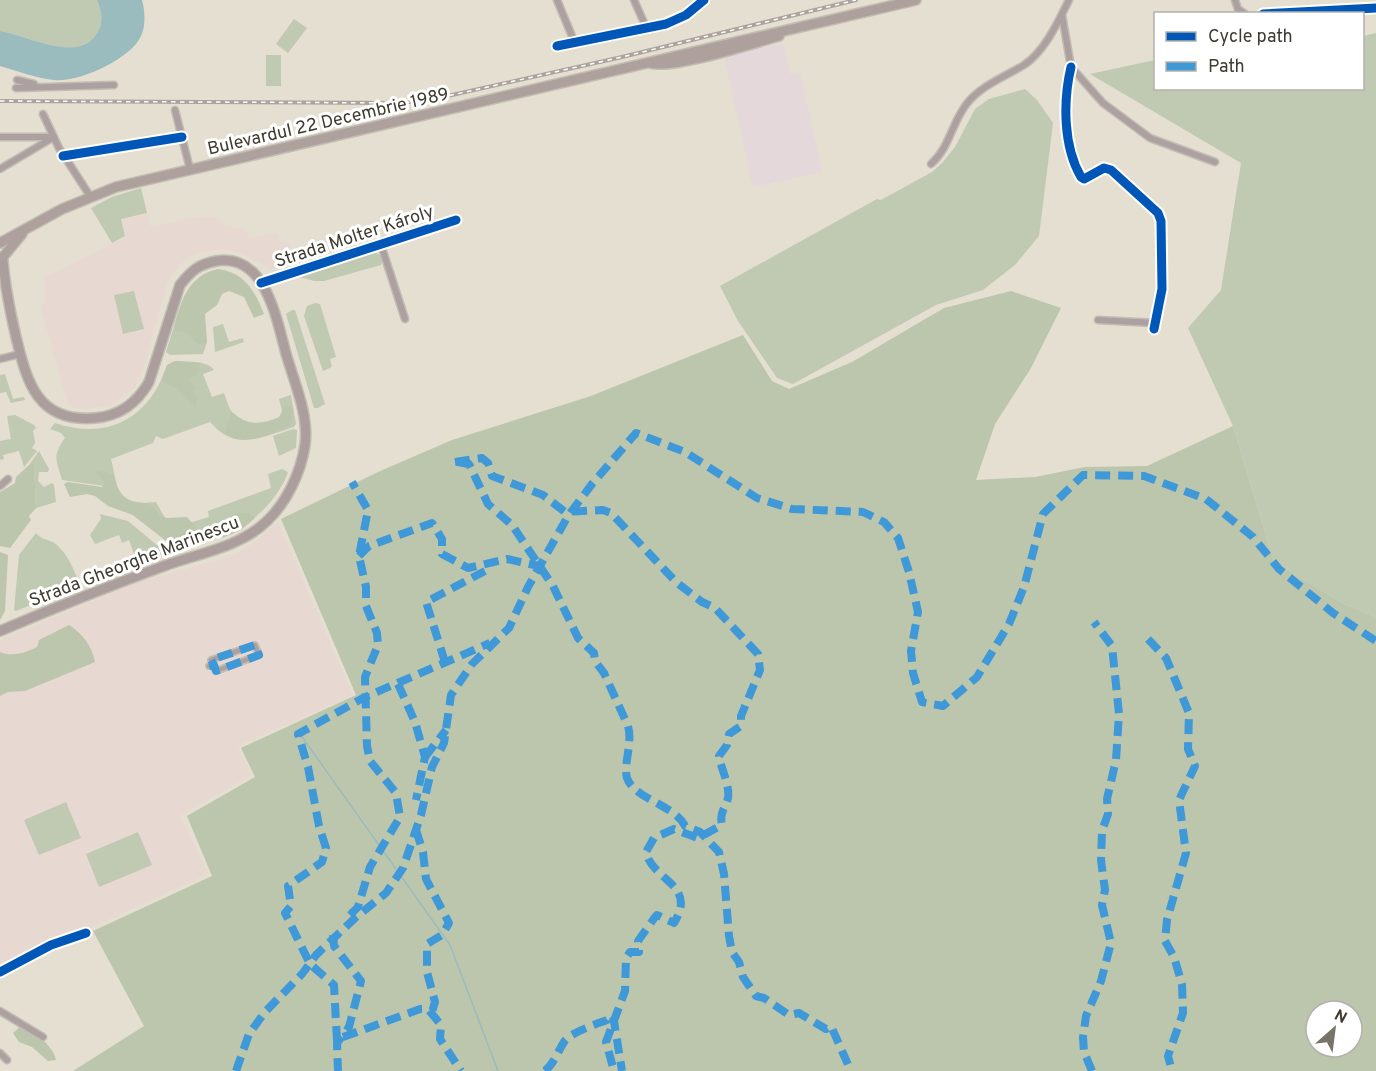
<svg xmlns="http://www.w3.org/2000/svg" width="1376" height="1071" font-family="Overpass,sans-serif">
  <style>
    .commercial { fill: #e4d8db }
    .education { fill: #e8d8d2 }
    .green { fill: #c0c9b2 }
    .forest { fill: #bbc6ac; fill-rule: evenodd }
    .water { fill: #9abcbe }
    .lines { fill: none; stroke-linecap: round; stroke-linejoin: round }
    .stream { stroke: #9abcbe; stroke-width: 1.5 }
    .pedestrian-casing { stroke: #c1bdb2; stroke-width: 8 }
    .minor-casing { stroke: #c1bdb2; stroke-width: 9 }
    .secondary-casing { stroke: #c1bdb2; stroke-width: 12 }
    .primary-casing { stroke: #c1bdb2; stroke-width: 12 }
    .pedestrian { stroke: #ada0a0; stroke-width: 4.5 }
    .minor { stroke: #ada0a0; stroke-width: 6 }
    .secondary { stroke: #ac9e9c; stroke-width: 9 }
    .primary { stroke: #aea09d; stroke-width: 9 }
    .rail-casing { stroke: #aca39e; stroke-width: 4 }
    .rail { stroke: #fff; stroke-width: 1.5; stroke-dasharray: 4.5; stroke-linecap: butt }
    .quiet { stroke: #3f98d7; stroke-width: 8; stroke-dasharray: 15 8; stroke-linecap: butt }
    .cycleway-casing { stroke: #fff; stroke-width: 13 }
    .cycleway { stroke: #0057b8; stroke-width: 9 }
    .labels { text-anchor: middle; stroke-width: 6; stroke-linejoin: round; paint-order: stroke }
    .street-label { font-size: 18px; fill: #3e3b30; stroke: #fff }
  </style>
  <rect width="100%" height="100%" fill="#e4dfd0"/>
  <polygon class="commercial" points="783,43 790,74 800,72 822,172 753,187 724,56"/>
  <g class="education">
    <polygon points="148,214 151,227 192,218 211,217 223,221 223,226 246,229 248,238 278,233 281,243 288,241 294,259 290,264 271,269 241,253 222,249 196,253 186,259 171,275 167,285 142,373 135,387 111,405 84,409 73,408 67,400 40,305 47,303 44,278 126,237 121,219"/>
    <polygon points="278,523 353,695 238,746 252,775 180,816 209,874 0,969 0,640 138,582 220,560 245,549"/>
  </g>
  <g class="green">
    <path d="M0,0H97C102,12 104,24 96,35C76,63 27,35 0,31Z"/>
    <polygon points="294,19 307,28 288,53 276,44"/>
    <polygon points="1376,33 1376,617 1344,604 1274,562 1233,426 1188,328 1221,290 1241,163 1090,74 1155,60 1156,88 1362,88 1363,36"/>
    <rect x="266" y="55" width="15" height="31"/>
    <polygon points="1025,89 1037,100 1053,123 1039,236 1015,265 983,290 936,305 793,384 777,378 738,321 720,286 877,199 881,200 932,172 942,163 955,147 975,109 989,99"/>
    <polygon points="141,188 147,213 121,219 125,236 112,243 91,208 112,197"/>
    <polygon points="375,252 384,258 381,265 324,281 314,281 300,277"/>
    <polygon points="134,291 144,329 123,334 114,295"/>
    <polygon points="315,303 320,304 336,357 330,359 332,367 323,371 304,316 307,306"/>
    <polygon points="292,310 295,310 325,404 318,408 314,408 286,314"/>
    <polygon points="223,324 229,342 243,338 244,342 215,352 213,327"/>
    <polygon points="174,326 175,331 183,330 205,345 207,342 203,354 170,355 166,352"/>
    <path d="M175,361C187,362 207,360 214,370L203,374L212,397L224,393C226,398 228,406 231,411C242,427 270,427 283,414L279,399L291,395L296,424L294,427C262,437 235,452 210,422L163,439L156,436L153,443L111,459L120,499L104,486L62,480C56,458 52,457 65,438L61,433L50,429L55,423C108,441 150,418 167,365Z"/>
    <polygon points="5,374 13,399 24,397 25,400 11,403 6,392 0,393 0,375"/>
    <polygon points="15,415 34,425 36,428 33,431 35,443 32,448 37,451 24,467 19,451 3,455 4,459 0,460 0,441 11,439 7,416"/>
    <polygon points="293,429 297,430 296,448 279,456 273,436"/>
    <polygon points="39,451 49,469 48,472 39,472 38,481 44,487 52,483 54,485 56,502 36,508 34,465 29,465"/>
    <path d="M282,469L288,472C285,482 278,492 272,500C246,532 216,540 178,550L133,515L143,503L156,502L166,520L192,522L209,517L208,511L271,488L268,474Z"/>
    <polygon points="100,514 128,521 164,551 163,554 137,562 129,540 122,543 119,535 95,544 90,535 101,519"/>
    <path d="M36,533C42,541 51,539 57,545C68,555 73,568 79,582L87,579L89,584L70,585V589L16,611L14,610L19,555Z"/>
    <polygon points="66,802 81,838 39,855 24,820"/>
    <polygon points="138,832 152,865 99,887 86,854"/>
  </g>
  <g class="forest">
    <path d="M218,269C244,272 255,291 264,314L254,318L244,297L229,291L222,294L217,305L205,314L207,342L205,345C189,343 195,331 175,331L174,326C182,299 188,276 218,269Z"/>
    <path d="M1011,291L1061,308L1031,368L995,424L976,480L1035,477L1085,467L1147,466L1233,426L1274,562L1344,604L1376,617V1071H73L144,1026L93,931L212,876L187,816L255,777L241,748L356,695L281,519L378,472L452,440L591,396L743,335L772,381L789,389L852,362L944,308ZM1316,1011H1352V1047H1316Z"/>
    <polygon points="175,361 200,363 198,373 189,380 196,387 193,391 197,399 196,407 177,389 163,382 162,378 167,365"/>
    <path d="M285,406L293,408L291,425C273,434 243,448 225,434L231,411C246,426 261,425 279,417Z"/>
    <polygon points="29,465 34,465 36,508 29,516 31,520 10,548 0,546 0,492 15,483 16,477"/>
    <path d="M100,470L113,474C125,520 149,489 158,515L167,518L187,517L197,529H207L211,533L210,541L178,550L133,515L108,506L95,496L87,494L70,497L64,484L68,482L102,487L104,482L96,472Z"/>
    <path d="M248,513L255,518L241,530L222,538C222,520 231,511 248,513Z"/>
    <polygon points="0,552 8,555 5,611 0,620"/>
    <path d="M69,625C83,634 92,646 95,662L25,691L8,692L0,696V652C11,657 26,653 37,647L39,640Z"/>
    <path d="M21,1026C34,1033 53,1044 56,1060L48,1061L32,1047L19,1042L13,1033Z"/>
  </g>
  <path class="water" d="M97,0H142C145,11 146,26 141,36C131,59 78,83 54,80C36,78 17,71 0,66V31C27,35 76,63 96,35C104,24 102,12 97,0Z"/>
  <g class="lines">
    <polyline class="stream" points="300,734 450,945 498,1071"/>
    <g class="pedestrian-casing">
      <polyline id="pedestrian" points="209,666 214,665 216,671 259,655 255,645 211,660 214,665"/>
    </g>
    <g class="minor-casing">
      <g id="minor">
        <polyline points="557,0 574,41"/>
        <polyline points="634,0 646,27"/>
        <polyline points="1235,0 1238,9 1245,14"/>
        <polyline points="1263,14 1376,8"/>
        <polyline points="1062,15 1071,67 1103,103 1150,138 1215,162"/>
        <polyline points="557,46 666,24 686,15 704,0"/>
        <path d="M1071,67C1063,101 1063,146 1081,177L1084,179L1104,168L1111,170L1158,213L1161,221L1162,289L1154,329"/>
        <polyline points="17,80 34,84"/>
        <polyline points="16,88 114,85"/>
        <polyline points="175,110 190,169"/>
        <polyline points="43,114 59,148 90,196"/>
        <polyline points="0,137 53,137"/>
        <polyline points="63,156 182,137"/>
        <path d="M931,164C951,146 952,120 969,101C983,85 1006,76 1024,65C1045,51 1058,22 1069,0"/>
        <polyline points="0,169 54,137"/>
        <polyline points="381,245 405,319"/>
        <polyline points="261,283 456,220"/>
        <polyline points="1098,320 1155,323"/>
        <polyline points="0,359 20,354"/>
        <polyline points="0,486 8,479"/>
        <polyline points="0,972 51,945 86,933"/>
        <polyline points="0,1011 43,1037"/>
        <polyline points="0,1053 7,1060"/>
      </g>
    </g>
    <g class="secondary-casing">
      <path id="secondary" d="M0,631C54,608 109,586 164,566C199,553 239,548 267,521C287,502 301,472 305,445C309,416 295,384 287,357C277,323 267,252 216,261C199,264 191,271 180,285L149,382C137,403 120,416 95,418C38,423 27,383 16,337C10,311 5,287 3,261"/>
    </g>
    <g class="primary-casing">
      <g id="primary">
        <path d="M650,63C671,70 754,43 779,36"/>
        <polyline points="0,243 62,209 116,187 916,0"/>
        <polyline points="3,257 22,234"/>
      </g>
    </g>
    <use href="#pedestrian" class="pedestrian"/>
    <use href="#minor" class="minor"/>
    <use href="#secondary" class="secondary"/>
    <use href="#primary" class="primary"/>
    <g class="rail-casing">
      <polyline id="rail" points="0,101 403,103 443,97 622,57 856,0"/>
    </g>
    <use href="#rail" class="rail"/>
    <g class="quiet">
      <path d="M455,462L482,458L488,463L492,476L543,495L565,512L603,510L611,513L676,582L702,602L715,608L758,654L760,670L741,716V726L729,734L727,745L719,756C721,769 730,785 728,798C725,809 719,812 722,825L698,838L674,829L654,838L646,852C652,881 698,884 674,923L657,915L655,917L638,941L639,952H630L626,958L625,991L606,1042L614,1071"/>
      <path d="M458,462L469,464L488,504L512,525L553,586L578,638L594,653L595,661L604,673L628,726C633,743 623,765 627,778C634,799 675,805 685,826L700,832L719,852L724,874L729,936L732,952L739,962L743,977L756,996L764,998L789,1015L799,1013L826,1029L831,1026L850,1069"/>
      <polyline points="359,556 369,546 432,523 442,539 442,554 468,568 507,559 539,566"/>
      <polyline points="1148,639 1166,658 1189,713 1188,749 1195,766 1179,800 1186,853 1167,920 1165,941 1174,957 1182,984 1183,1013 1168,1056 1172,1071"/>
      <polyline points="445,662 426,602 485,571"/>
      <polyline points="209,666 214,665 216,671 259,655 255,645 211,660 214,665"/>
      <polyline points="398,684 415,722 425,757 416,800"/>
      <polyline points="425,757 446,730"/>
      <polyline points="416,830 423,852 426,879 449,923 442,935 427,944 427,972 435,1002 432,1012"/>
      <polyline points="350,915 358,907 370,867 400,817 396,793 370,761 367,746 365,677 378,645 377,633 366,606 366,587 359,556 368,510 352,482"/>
      <polyline points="333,935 334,946 361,981 349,1027 337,1043 338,1071"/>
      <polyline points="343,1037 420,1009 428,1009 441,1025 440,1039 461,1071"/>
      <polyline points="337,1041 334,985 310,964 285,913 291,906 288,886 322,862 326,848 319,826 308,767 298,734 363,698 490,643"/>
      <polyline points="236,1071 249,1034 265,1012 302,974 316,955 355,918 386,893 403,868 421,815 432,767 444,743 451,695 472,664 509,628 528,587 568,516 592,484 636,433 685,452 757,498 792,509 863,512 884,522 898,538 909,572 918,612 911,651 913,673 922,702 943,706 977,677 1009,624 1024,587 1043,514 1083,475 1144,476 1206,499 1253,537 1279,569 1333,613 1376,641"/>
      <path d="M545,1071C555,1062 557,1053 564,1042C569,1033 597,1024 607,1020L608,1016L613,1017L614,1021L622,1071"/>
      <polyline points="1092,1071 1084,1052 1083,1037 1086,1016 1101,981 1111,943 1102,905 1105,890 1101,860 1102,831 1108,814 1107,799 1116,760 1119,714 1112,646 1094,622"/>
    </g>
    <g class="cycleway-casing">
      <g id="cycleway">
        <polyline points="1263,14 1376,8"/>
        <polyline points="557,46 666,24 686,15 704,0"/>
        <path d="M1071,67C1063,101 1063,146 1081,177L1084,179L1104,168L1111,170L1158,213L1161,221L1162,289L1154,329"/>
        <polyline points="63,156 182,137"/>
        <polyline points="261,283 456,220"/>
        <polyline points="0,972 51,945 86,933"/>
      </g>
    </g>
    <use href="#cycleway" class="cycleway"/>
  </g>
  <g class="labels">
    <g class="street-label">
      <text transform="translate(328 121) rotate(-13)" y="6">Bulevardul 22 Decembrie 1989</text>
      <text transform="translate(354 236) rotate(-18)" y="6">Strada Molter Károly</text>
      <text transform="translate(134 561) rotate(-21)" y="6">Strada Gheorghe Marinescu</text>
    </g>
  </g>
  <rect x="1154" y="12" width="210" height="78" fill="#ffffff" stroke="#b2b1ac" stroke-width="1.5"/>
  <rect x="1166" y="32" width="30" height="9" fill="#0057b8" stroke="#b2b1ac" stroke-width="1.5"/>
  <text x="1208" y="42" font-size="18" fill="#3e3b30">Cycle path</text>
  <rect x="1166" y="62" width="30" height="9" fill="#3f98d7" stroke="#b2b1ac" stroke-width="1.5"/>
  <text x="1208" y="72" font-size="18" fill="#3e3b30">Path</text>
  <g transform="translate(1334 1029) rotate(28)"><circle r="28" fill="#ffffff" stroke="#b2b1ac" stroke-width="1.5"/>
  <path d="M0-4.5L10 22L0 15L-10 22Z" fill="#787468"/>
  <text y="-9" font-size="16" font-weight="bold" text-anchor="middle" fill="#3e3b30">N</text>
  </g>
</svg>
